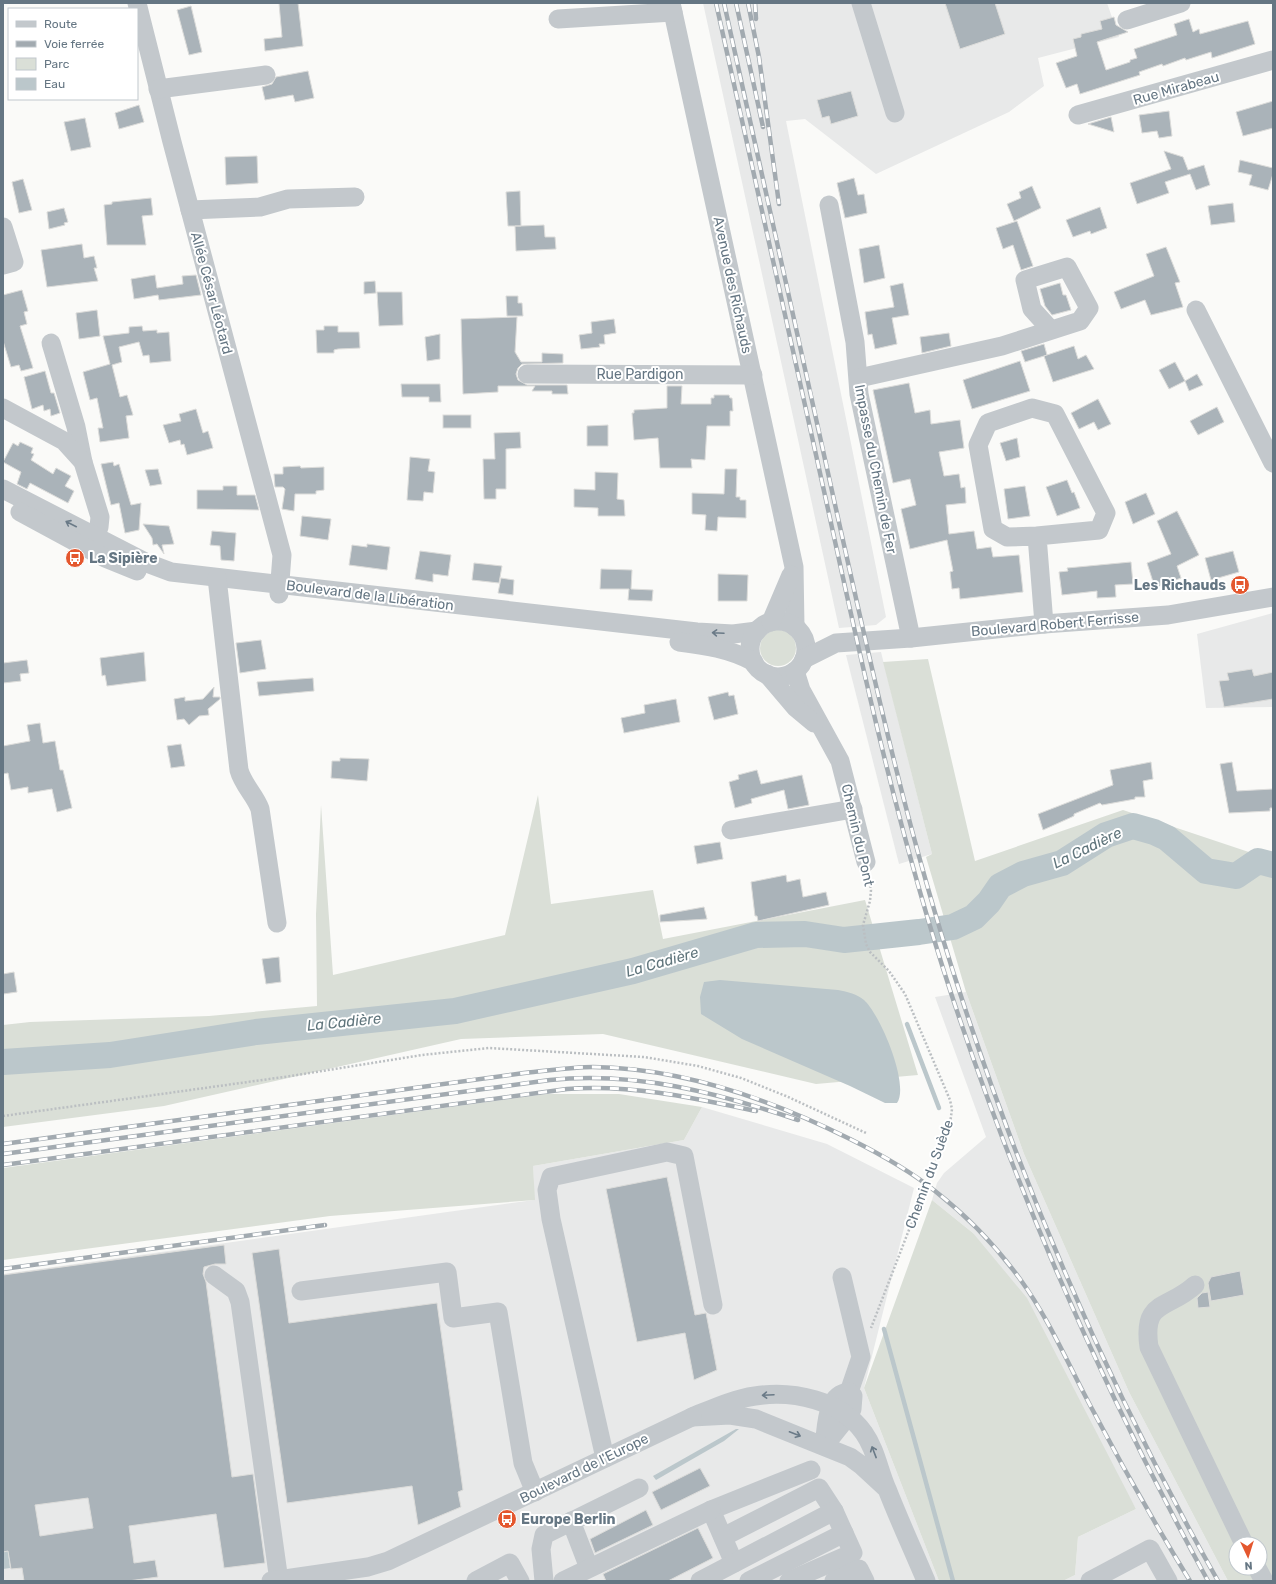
<svg xmlns="http://www.w3.org/2000/svg" width="1276" height="1584" font-family="Rubik,sans-serif">
  <style>
    .built { fill: #e8e9e9 }
    .green { fill: #dadfd7; fill-rule: evenodd }
    .water { fill: #bbc7cb }
    .lines { fill: none; stroke-linecap: round; stroke-linejoin: round }
    .stream { stroke: #bbc7cb; stroke-width: 4.5 }
    .river { stroke: #bbc7cb; stroke-width: 26 }
    .building { fill: #aab3b9; stroke: #dcdcda; fill-rule: evenodd }
    .path { stroke: #bbbfc2; stroke-width: 2.5; stroke-dasharray: 2 2; stroke-linecap: butt }
    .minor { stroke: #c3c8cc; stroke-width: 19 }
    .rail-casing { stroke: #a2aab0; stroke-width: 4.5 }
    .rail { stroke: #fff; stroke-width: 3; stroke-dasharray: 9; stroke-linecap: butt }
    .oneway { stroke: #6a7a87 }
    .labels { text-anchor: middle; stroke-width: 4; stroke-linejoin: round; paint-order: stroke }
    .street-label { font-size: 14px; fill: #657683; stroke: #fff }
    .poi-label { font-size: 14px; font-weight: bold; fill: #657683; stroke: #fff; text-anchor: start }
    .water-label { font-size: 15px; font-style: italic; fill: #60757c; stroke: #fff }
  </style>
  <rect width="100%" height="100%" fill="#fafaf8"/>
  <g class="built">
    <polygon points="703,3 1107,3 1119,37 1038,58 1044,86 1009,112 876,174 805,119 786,121 886,617 876,625 839,628"/>
    <polygon points="1273,613 1273,707 1206,708 1197,634"/>
    <polygon points="881,652 932,854 899,864 846,655"/>
    <polygon points="966,992 1024,1154 1129,1392 1228,1581 1063,1581 1075,1575 1078,1537 1136,1509 973,1233 932,1200 937,1183 944,1173 986,1137 935,997"/>
    <polygon points="702,1107 827,1144 914,1188 864,1388 939,1581 3,1581 3,1274 534,1200 533,1166 684,1140"/>
  </g>
  <g class="green">
    <circle cx="778" cy="648" r="18"/>
    <path d="M928,659L975,861L1123,810L1273,860V1581H1228L1129,1392L1024,1154L966,992L926,857L932,854L883,662ZM1236,1544H1260V1568H1236Z"/>
    <polygon points="538,795 551,904 653,890 663,939 865,900 918,1075 816,1084 603,1034 461,1039 164,1106 3,1127 3,1025 30,1022 209,1016 317,1006 316,914 321,805 333,975 505,935"/>
    <polygon points="547,1094 619,1094 702,1107 684,1140 533,1166 535,1200 330,1216 3,1260 3,1168"/>
    <polygon points="932,1200 973,1233 1027,1298 1136,1509 1078,1537 1075,1575 1063,1581 939,1581 864,1388"/>
  </g>
  <g class="water">
    <path d="M720,980L838,990C848,992 857,994 864,1000C880,1014 910,1085 897,1103H885L850,1086L742,1039L701,1014L700,997L704,982Z"/>
    <polygon points="736,1429 739,1429 724,1441 656,1480 653,1476"/>
    <polygon points="8,1551 10,1568 3,1569 3,1552"/>
  </g>
  <g class="lines">
    <g class="stream">
      <polyline points="907,1024 939,1108"/>
      <polyline points="884,1329 953,1581"/>
    </g>
    <polyline class="river" points="3,1062 110,1055 256,1032 455,1011 633,971 756,935 805,934 844,940 919,932 953,927 974,917 989,902 1000,886 1023,874 1062,863 1106,835 1133,826 1154,832 1167,838 1206,871 1236,876 1258,861 1273,865"/>
  </g>
  <g class="building">
    <polygon points="279,3 298,3 303,46 265,51 264,39 282,37"/>
    <polygon points="945,3 995,3 1005,34 960,49"/>
    <polygon points="191,6 202,52 189,55 177,10"/>
    <polygon points="1114,17 1116,25 1128,32 1097,42 1106,70 1130,62 1130,60 1137,58 1134,49 1177,35 1174,24 1189,19 1193,32 1199,29 1200,34 1248,21 1255,44 1212,58 1211,52 1186,60 1185,58 1163,66 1162,64 1139,72 1140,75 1080,94 1077,84 1066,88 1056,63 1077,56 1073,39 1081,37 1081,34 1102,29 1100,21"/>
    <polygon points="308,71 314,98 295,102 293,95 265,100 262,87 272,84 276,77"/>
    <polygon points="851,91 858,116 831,124 829,116 822,118 817,100"/>
    <polygon points="1273,101 1273,128 1243,136 1236,112"/>
    <polygon points="139,105 144,122 119,129 115,113"/>
    <polygon points="1169,111 1172,136 1159,138 1157,131 1142,133 1139,115"/>
    <polygon points="1111,117 1114,132 1088,124"/>
    <polygon points="85,118 91,147 71,151 64,122"/>
    <polygon points="1164,151 1183,157 1188,170 1204,165 1210,185 1196,190 1190,174 1165,182 1169,193 1137,204 1130,183 1171,169"/>
    <polygon points="257,156 258,183 226,185 225,157"/>
    <polygon points="1240,160 1273,168 1273,174 1268,190 1249,185 1252,175 1238,172"/>
    <polygon points="854,178 858,195 864,194 867,213 845,218 837,183"/>
    <polygon points="23,179 32,210 19,213 12,182"/>
    <polygon points="1032,186 1041,208 1014,221 1007,204 1021,198 1019,192"/>
    <polygon points="520,191 521,226 544,225 545,237 555,237 556,249 516,251 515,226 521,226 508,226 506,192"/>
    <polygon points="151,198 153,215 142,216 146,245 107,245 104,205 112,204 112,202"/>
    <polygon points="1233,203 1235,222 1211,225 1208,206"/>
    <polygon points="1100,207 1107,228 1091,234 1090,231 1073,237 1066,220"/>
    <polygon points="64,208 68,222 64,223 65,225 49,229 47,212"/>
    <polygon points="1017,221 1033,266 1021,270 1013,245 1003,249 996,228"/>
    <polygon points="82,244 84,258 94,256 97,268 94,268 98,281 47,287 41,250"/>
    <polygon points="879,245 885,278 864,283 859,249"/>
    <polygon points="1166,247 1180,282 1175,283 1183,307 1151,315 1145,300 1121,309 1114,292 1154,276 1146,254"/>
    <polygon points="155,275 157,288 183,284 182,276 196,275 201,295 159,300 158,295 134,299 131,279"/>
    <polygon points="375,281 376,293 364,294 364,282"/>
    <polygon points="903,283 909,315 892,318 897,344 875,349 872,334 868,335 865,312 894,307 890,286"/>
    <polygon points="1060,283 1063,295 1066,295 1071,310 1052,315 1045,306 1040,289"/>
    <polygon points="22,290 28,311 24,312 27,324 20,326 33,368 21,371 19,365 11,367 3,341 3,295"/>
    <polygon points="377,292 402,292 403,325 379,326"/>
    <polygon points="506,296 518,296 518,303 522,303 523,316 507,316"/>
    <polygon points="97,310 100,336 79,339 76,313"/>
    <polygon points="517,317 515,352 521,362 542,362 542,353 563,354 563,363 522,364 518,368 516,374 518,380 527,385 567,385 568,394 552,394 552,391 532,391 535,386 498,386 498,392 463,394 461,319"/>
    <polygon points="614,319 616,333 604,335 605,344 599,344 600,347 581,349 579,335 592,333 591,322"/>
    <polygon points="142,326 143,331 157,330 157,333 169,332 171,361 150,363 149,355 143,356 139,342 119,347 122,362 112,365 120,397 127,395 133,415 126,416 129,438 100,442 98,428 103,428 97,398 90,400 83,372 110,364 103,336 129,333 129,327"/>
    <polygon points="324,326 338,326 338,332 359,332 360,348 338,349 334,350 334,353 317,353 316,330 324,330"/>
    <polygon points="949,333 951,346 922,353 920,337"/>
    <polygon points="440,334 440,359 427,361 425,337"/>
    <polygon points="1044,344 1047,355 1025,362 1021,351"/>
    <polygon points="1074,346 1078,359 1086,355 1094,369 1053,382 1044,356"/>
    <polygon points="1020,361 1030,391 972,409 963,380"/>
    <polygon points="1175,362 1185,381 1169,389 1159,370"/>
    <polygon points="45,371 51,393 54,393 60,413 51,416 50,409 44,411 43,405 32,409 24,377"/>
    <polygon points="1197,374 1203,385 1189,391 1185,381"/>
    <polygon points="909,383 915,413 930,410 931,424 960,420 964,448 939,452 944,476 959,474 961,488 965,487 966,503 946,505 949,534 974,531 977,549 991,547 993,557 1019,555 1023,592 960,599 959,588 952,589 950,572 953,571 947,540 910,549 901,509 916,505 910,479 893,483 873,390"/>
    <polygon points="401,384 440,384 441,402 429,402 429,397 402,397"/>
    <polygon points="667,386 682,386 681,404 711,404 711,398 714,398 714,395 729,395 730,398 732,398 733,411 730,411 730,426 707,426 705,460 691,459 692,468 660,468 658,438 634,440 632,413 634,413 634,410 667,408"/>
    <polygon points="1098,399 1111,424 1098,430 1094,422 1079,429 1071,413"/>
    <polygon points="1217,407 1224,422 1198,435 1190,421"/>
    <polygon points="196,409 203,433 208,431 213,448 187,455 184,444 181,445 180,440 169,443 163,425 181,421 179,414"/>
    <rect x="443" y="415" width="28" height="13"/>
    <polygon points="608,425 608,446 587,446 587,426"/>
    <polygon points="520,432 521,448 506,449 506,489 496,489 496,499 484,499 483,459 495,459 494,433"/>
    <polygon points="1017,438 1020,457 1006,461 1000,443"/>
    <polygon points="20,442 33,448 31,453 34,454 31,460 53,474 56,468 71,476 65,486 74,491 68,503 30,483 27,489 17,484 21,472 3,462 13,443 18,446"/>
    <polygon points="410,457 430,459 428,471 435,472 433,493 424,492 423,501 407,500"/>
    <polygon points="113,462 114,466 119,464 131,505 141,503 139,530 125,533 119,503 111,505 101,464"/>
    <polygon points="300,466 301,468 324,467 324,490 316,491 316,494 295,494 294,511 282,509 285,489 283,487 275,487 274,474 283,474 283,467"/>
    <polygon points="158,469 162,484 150,486 145,470"/>
    <polygon points="725,469 737,469 736,497 740,497 740,500 746,500 746,518 718,517 717,531 705,530 706,515 692,514 692,493 724,494"/>
    <polygon points="595,472 618,473 617,499 624,500 625,516 598,516 598,508 574,507 574,489 595,490"/>
    <polygon points="1067,480 1072,493 1074,492 1080,508 1057,516 1046,487"/>
    <polygon points="223,486 237,486 237,495 255,495 259,510 197,509 197,490 223,490"/>
    <polygon points="1025,486 1030,516 1008,519 1004,489"/>
    <polygon points="1146,493 1155,514 1133,524 1125,502"/>
    <polygon points="1177,511 1199,555 1177,566 1181,578 1155,588 1147,563 1171,554 1157,521"/>
    <polygon points="302,516 331,519 328,540 300,536"/>
    <polygon points="143,524 169,526 174,544 162,545 164,554 157,544 153,545 152,538"/>
    <polygon points="212,531 236,533 234,561 221,560 220,546 210,545"/>
    <polygon points="367,544 390,547 387,570 349,565 352,545 367,547"/>
    <polygon points="420,551 451,555 448,576 433,574 433,582 415,579"/>
    <polygon points="1233,551 1239,572 1211,580 1205,558"/>
    <polygon points="1131,562 1133,584 1115,585 1116,597 1097,598 1097,591 1062,595 1059,572 1068,571 1067,568"/>
    <polygon points="474,563 502,566 499,583 472,580"/>
    <polygon points="601,569 632,570 631,589 653,590 652,601 628,600 629,589 600,589"/>
    <polygon points="718,574 748,575 747,601 718,601"/>
    <polygon points="501,578 514,580 513,595 498,593"/>
    <polygon points="261,640 266,669 240,673 236,643"/>
    <polygon points="144,652 146,681 107,686 105,675 102,676 100,658"/>
    <polygon points="27,660 29,673 20,674 21,681 3,683 3,663"/>
    <polygon points="1252,669 1254,676 1273,672 1273,699 1224,707 1219,681 1229,680 1227,673"/>
    <polygon points="313,678 314,691 259,696 257,682"/>
    <polygon points="214,687 213,697 220,697 220,699 208,709 209,715 199,716 189,725 184,719 177,720 174,699 185,697 185,701 203,699"/>
    <polygon points="728,692 729,696 734,695 738,714 714,720 708,697"/>
    <polygon points="676,699 680,722 624,733 621,718 645,713 644,705"/>
    <polygon points="40,723 43,743 55,741 60,770 63,770 72,808 57,812 52,789 28,793 28,787 11,790 8,773 3,774 3,746 30,741 27,725"/>
    <polygon points="181,744 185,766 171,768 167,746"/>
    <polygon points="340,758 369,759 367,781 331,778 332,761 340,761"/>
    <polygon points="1151,762 1153,779 1143,781 1145,797 1135,797 1135,799 1102,805 1100,803 1074,814 1074,816 1043,830 1038,814 1113,785 1110,770"/>
    <polygon points="1232,762 1237,791 1273,789 1273,808 1270,808 1270,811 1229,813 1220,764"/>
    <polygon points="757,770 761,784 802,775 809,805 788,809 784,790 751,799 752,803 735,808 729,782 739,779 738,775"/>
    <polygon points="720,842 723,859 697,864 694,846"/>
    <polygon points="786,875 787,882 800,879 803,897 826,892 829,905 758,921 757,916 755,916 751,882"/>
    <polygon points="704,907 707,919 660,922 660,915"/>
    <polygon points="279,957 281,982 266,984 262,959"/>
    <polygon points="14,972 17,992 3,994 3,974"/>
    <polygon points="667,1177 695,1315 706,1313 717,1370 694,1380 685,1333 637,1342 606,1189"/>
    <path d="M224,1245L226,1264H215L204,1267L203,1274L206,1282L232,1477L253,1474L265,1563L224,1568L216,1514L129,1526L134,1563L155,1560L158,1577L128,1581H24L22,1568L11,1569L8,1551L3,1552V1275ZM88,1498L93,1528L40,1536L35,1505Z"/>
    <polygon points="279,1249 289,1323 437,1303 463,1490 458,1492 461,1507 418,1525 412,1486 287,1503 252,1253"/>
    <polygon points="1240,1271 1244,1295 1211,1301 1208,1283 1211,1277"/>
    <polygon points="1208,1292 1210,1307 1198,1308 1197,1298 1202,1293"/>
    <polygon points="700,1468 710,1486 661,1510 652,1492"/>
    <polygon points="646,1510 653,1525 595,1553 590,1539"/>
    <polygon points="698,1528 713,1558 668,1581 606,1581 603,1574"/>
  </g>
  <g class="lines">
    <g class="path">
      <polyline points="869,878 871,890 870,901 863,925 866,944 870,952 889,971 905,994 950,1100 952,1109 950,1124 871,1328"/>
      <polyline points="3,1116 291,1076 422,1055 489,1048 644,1057 698,1066 741,1078 786,1096 866,1133"/>
    </g>
    <g class="minor">
      <polyline points="137,3 172,142 282,555 279,594"/>
      <polyline points="671,3 794,567 795,627"/>
      <polyline points="861,3 895,113"/>
      <polyline points="558,19 673,12"/>
      <polyline points="1127,20 1181,3"/>
      <polyline points="158,89 266,75"/>
      <polyline points="1078,115 1273,60"/>
      <polyline points="829,205 855,342 859,394 911,638"/>
      <polyline points="190,210 260,207 288,199 355,197"/>
      <polyline points="3,227 14,262 3,265"/>
      <polyline points="1196,310 1273,463"/>
      <polyline points="51,343 76,427 83,462"/>
      <polyline points="527,374 753,375"/>
      <polyline points="859,378 1002,346 1080,321 1089,308 1067,267 1025,280 1032,309 1051,330"/>
      <polyline points="3,408 64,441 83,462 100,517 99,527 90,547"/>
      <polyline points="3,489 147,563 171,572 697,632 733,634 757,631"/>
      <polyline points="20,512 105,558 137,571"/>
      <polyline points="1037,536 1099,530 1106,513 1055,414 1032,408 988,423 978,445 993,529 1007,537 1037,536 1044,624"/>
      <path d="M217,578L239,770C243,785 255,795 260,809L277,923"/>
      <circle cx="778" cy="649" r="28"/>
      <polyline points="771,622 791,575"/>
      <path d="M679,642C704,645 731,649 754,662"/>
      <polyline points="804,659 836,643 911,638 1044,624 1168,615 1273,597"/>
      <polyline points="795,671 801,690 840,761 866,862"/>
      <polyline points="767,674 796,708 814,723"/>
      <polyline points="731,830 853,809"/>
      <polyline points="214,1275 236,1291 240,1302 279,1581"/>
      <polyline points="842,1277 861,1357 849,1392"/>
      <path d="M1195,1285C1168,1310 1142,1299 1149,1347L1244,1544"/>
      <polyline points="301,1291 447,1272 453,1318 498,1312 523,1463 535,1492"/>
      <path d="M849,1392L853,1396L852,1409L848,1416L824,1446C827,1427 825,1395 849,1392Z"/>
      <polyline points="605,1458 551,1219 547,1190 551,1177 667,1152 684,1156 713,1305"/>
      <path d="M887,1489L861,1465L850,1457L756,1419L730,1415L692,1417C712,1409 733,1399 755,1396C793,1390 841,1400 864,1433C876,1450 879,1471 887,1489C899,1520 913,1550 926,1581"/>
      <polyline points="571,1521 589,1568"/>
      <polyline points="723,1537 819,1488 834,1511"/>
      <polyline points="734,1563 711,1510 811,1470"/>
      <polyline points="1257,1568 1264,1581"/>
      <polyline points="271,1581 368,1567 388,1561 692,1417"/>
      <polyline points="476,1581 510,1563 520,1581"/>
      <polyline points="544,1581 541,1549 544,1535 639,1488"/>
      <polyline points="563,1581 711,1510"/>
      <polyline points="700,1581 834,1511 853,1553 789,1581"/>
      <polyline points="749,1581 844,1533"/>
      <polyline points="834,1581 859,1569 865,1581"/>
      <polyline points="1090,1581 1150,1549 1168,1581"/>
    </g>
    <g class="rail-casing">
      <g id="rail">
        <path d="M716,3C753,169 789,334 826,500C862,666 898,832 951,993C1018,1197 1105,1393 1208,1581"/>
        <path d="M724,3C760,169 798,334 834,500C871,666 907,832 960,993C1026,1197 1113,1395 1218,1581"/>
        <polyline points="736,3 763,127"/>
        <polyline points="748,3 759,57 779,204"/>
        <polyline points="755,3 756,19"/>
        <path d="M3,1144L524,1073C547,1071 570,1067 593,1067C683,1068 770,1099 850,1139C880,1154 909,1170 935,1191C967,1216 996,1246 1020,1279C1049,1319 1068,1364 1091,1407C1122,1466 1155,1524 1190,1581"/>
        <path d="M3,1154L550,1080C636,1071 718,1093 798,1120"/>
        <path d="M3,1165L567,1089C631,1084 694,1098 756,1111"/>
        <polyline points="3,1269 325,1225"/>
      </g>
    </g>
    <use href="#rail" class="rail"/>
  </g>
  <defs><path id="oneway-shaft" d="M-6 0H5M1.5-3L5.5 0L1.5 3" fill="none" stroke-width="1.6" stroke-linecap="round" stroke-linejoin="round"/></defs>
  <g class="oneway">
    <use href="#oneway-shaft" transform="translate(71 524) rotate(-153)"/>
    <use href="#oneway-shaft" transform="translate(718 633) rotate(-177)"/>
    <use href="#oneway-shaft" transform="translate(768 1395) rotate(177)"/>
    <use href="#oneway-shaft" transform="translate(795 1434) rotate(21)"/>
    <use href="#oneway-shaft" transform="translate(874 1452) rotate(-111)"/>
  </g>
  <defs>
    <g id="bus-disc" transform="scale(1)"><circle r="9.5" fill="#e4572e" stroke="#fff"/><path d="M-5-6H5V4H4V6H2V4H-2V6H-4V4H-5ZM-3.5-4V0h7V-4ZM-3.5 1.2v1.5H-2V1.2ZM2 1.2v1.5H3.5V1.2Z" fill="#fff"/></g>
  </defs>
  <g fill-rule="evenodd">
    <use href="#bus-disc" x="75" y="558"/>
    <use href="#bus-disc" x="1240" y="585"/>
    <use href="#bus-disc" x="507" y="1519"/>
  </g>
  <g class="labels">
    <g class="street-label">
      <text transform="translate(1176 88) rotate(-16)" y="5">Rue Mirabeau</text>
      <text transform="translate(733 285) rotate(78)" y="5">Avenue des Richauds</text>
      <text transform="translate(212 293) rotate(75)" y="5">Allée César Léotard</text>
      <text x="640" y="379">Rue Pardigon</text>
      <text transform="translate(876 469) rotate(79)" y="5">Impasse du Chemin de Fer</text>
      <text transform="translate(370 595) rotate(7)" y="5">Boulevard de la Libération</text>
      <text transform="translate(1055 624) rotate(-5)" y="5">Boulevard Robert Ferrisse</text>
      <text transform="translate(858 835) rotate(77)" y="5">Chemin du Pont</text>
      <text transform="translate(929 1174) rotate(-70)" y="5">Chemin du Suède</text>
      <text transform="translate(584 1468) rotate(-26)" y="5">Boulevard de l'Europe</text>
    </g>
    <g class="poi-label">
      <text x="89" y="563">La Sipière</text>
      <text x="1226" y="590" text-anchor="end">Les Richauds</text>
      <text x="521" y="1524">Europe Berlin</text>
    </g>
    <g class="water-label">
      <text transform="translate(1087 848) rotate(-26)" y="5">La Cadière</text>
      <text transform="translate(662 962) rotate(-16)" y="5">La Cadière</text>
      <text transform="translate(344 1022) rotate(-6)" y="5">La Cadière</text>
    </g>
  </g>
  <rect width="1276" height="1584" fill="none" stroke="#657683" stroke-width="8"/>
  <rect x="8" y="8" width="130" height="92" fill="#ffffff" stroke="#c1c8cd"/>
  <rect x="16" y="21" width="20" height="6" fill="#c3c8cc" stroke="#c1c8cd"/>
  <text x="44" y="28" font-size="12" fill="#657683">Route</text>
  <rect x="16" y="41" width="20" height="6" fill="#a2aab0" stroke="#c1c8cd"/>
  <text x="44" y="48" font-size="12" fill="#657683">Voie ferrée</text>
  <rect x="16" y="58" width="20" height="12" fill="#dadfd7" stroke="#c1c8cd"/>
  <text x="44" y="68" font-size="12" fill="#657683">Parc</text>
  <rect x="16" y="78" width="20" height="12" fill="#bbc7cb" stroke="#c1c8cd"/>
  <text x="44" y="88" font-size="12" fill="#657683">Eau</text>
  <g transform="translate(1248 1556) rotate(176)"><circle r="19" fill="#ffffff" stroke="#c1c8cd"/>
  <path d="M0-3L7 15L0 10L-7 15Z" fill="#e4572e"/>
  <text y="-6" font-size="11" font-weight="bold" text-anchor="middle" fill="#657683">N</text>
  </g>
</svg>
